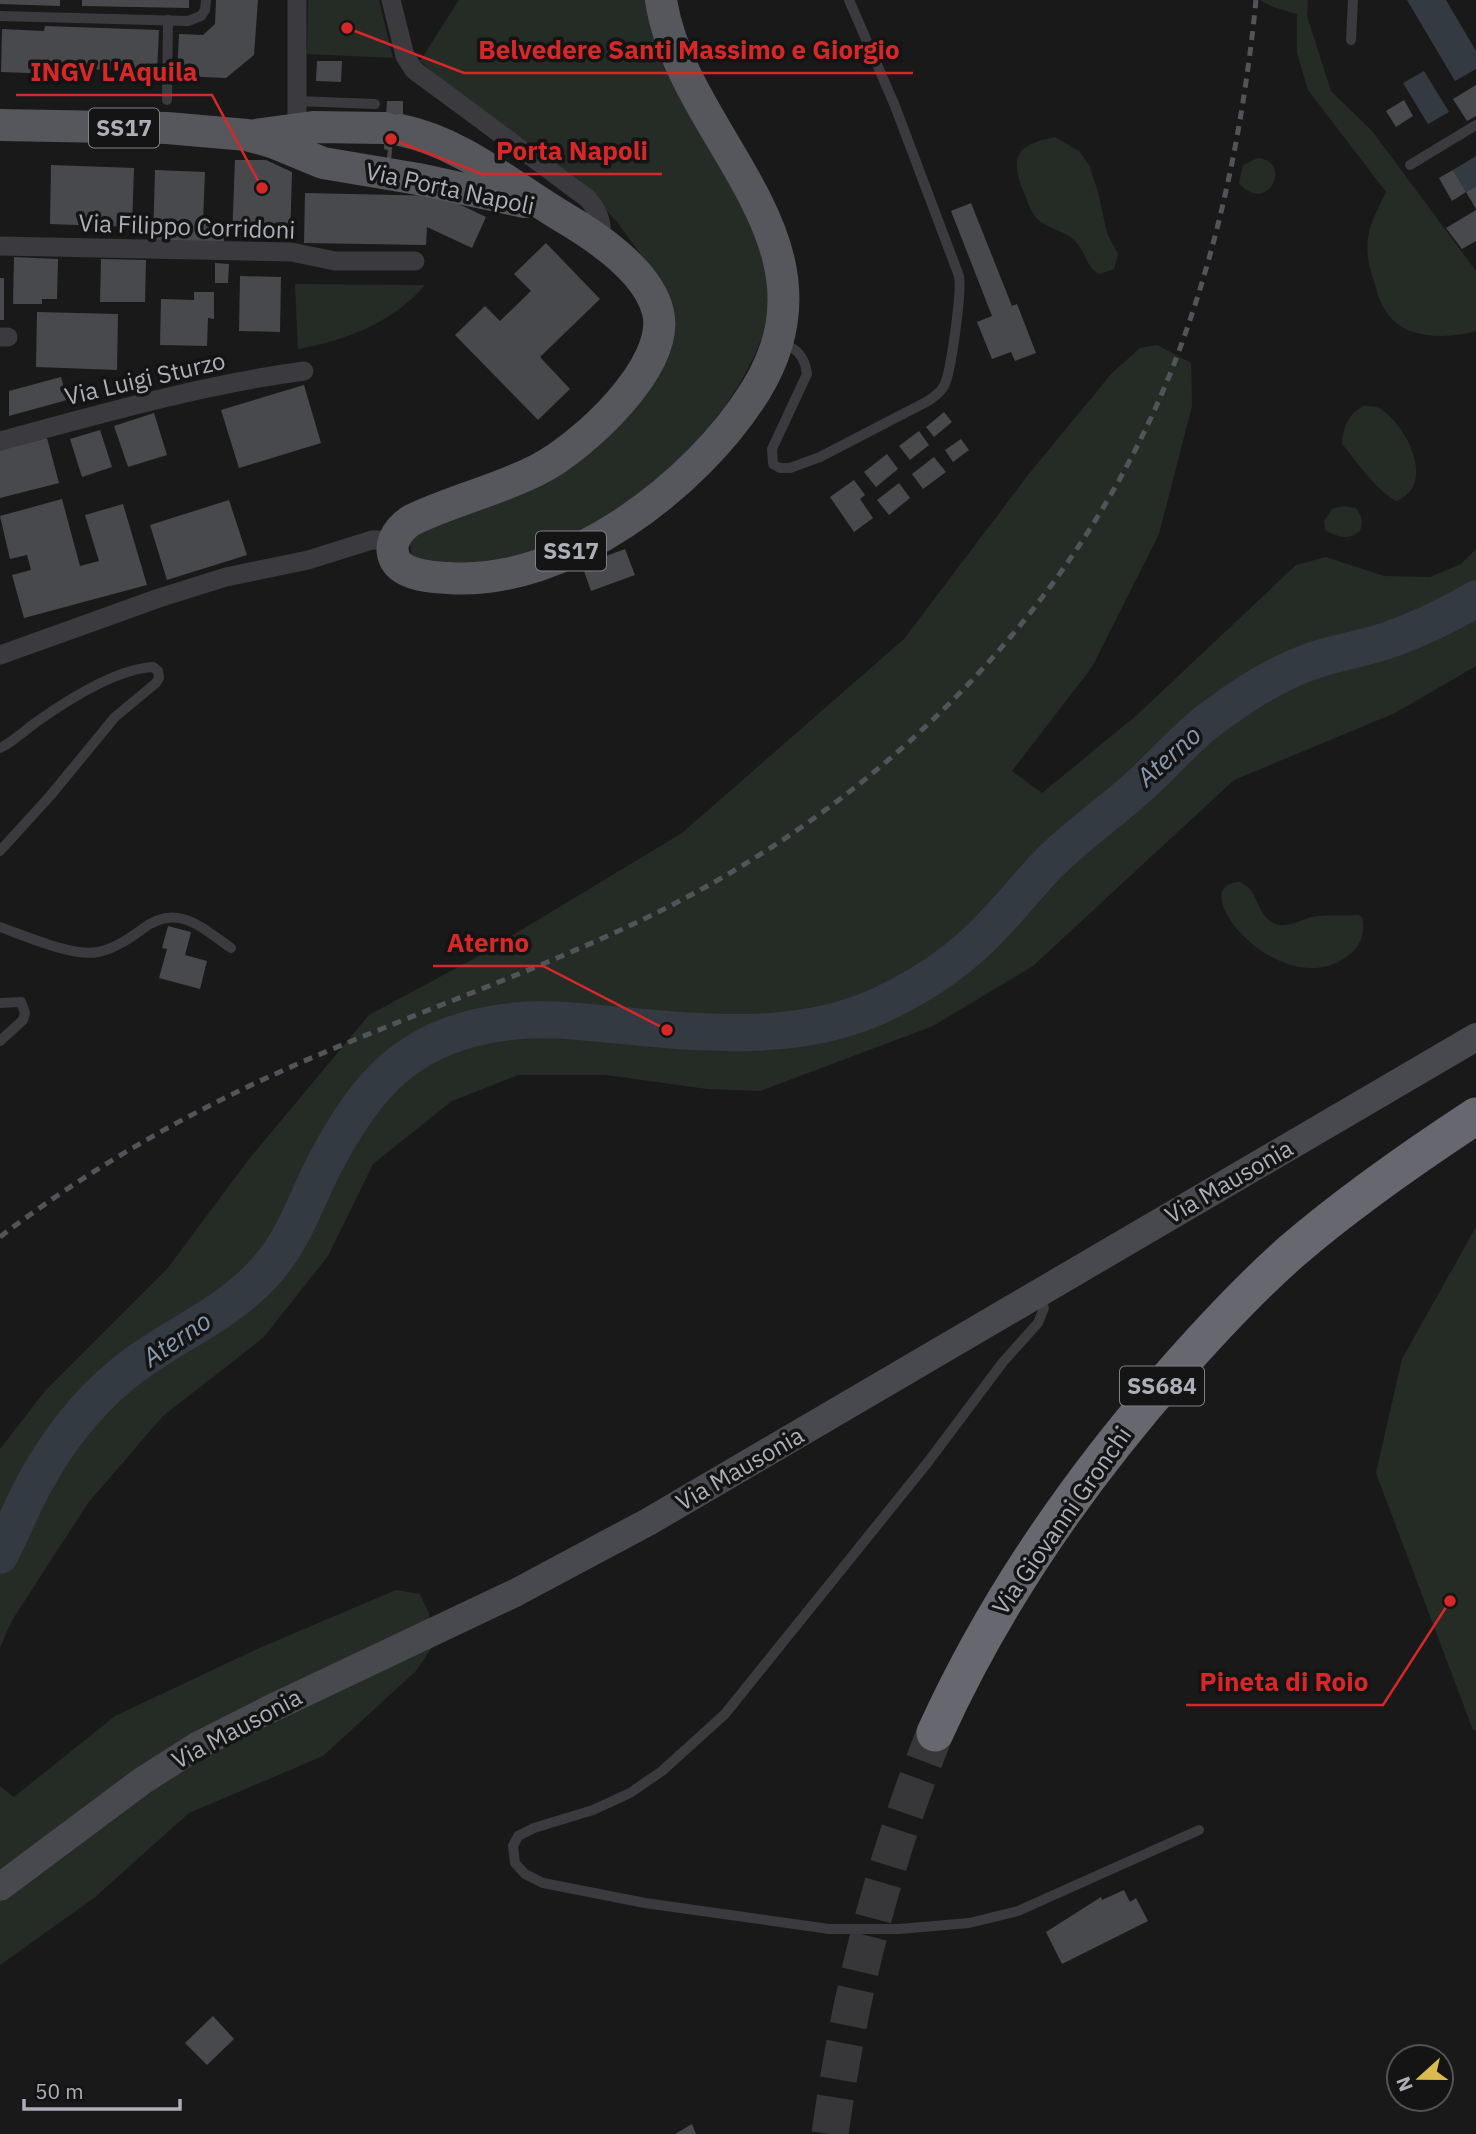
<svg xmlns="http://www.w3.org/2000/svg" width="1476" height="2134" font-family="'IBM Plex Sans',sans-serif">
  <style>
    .green { fill: #252c26 }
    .water { fill: #343a42 }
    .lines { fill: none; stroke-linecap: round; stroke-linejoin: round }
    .river { stroke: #343a42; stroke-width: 37 }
    .building { fill: #48494c }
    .highway-tunnel { stroke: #37373a; stroke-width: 37; stroke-dasharray: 37 18; stroke-linecap: butt }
    .lane { stroke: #3a3a3f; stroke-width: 10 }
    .street { stroke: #3a3a3f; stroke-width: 19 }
    .secondary { stroke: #48494e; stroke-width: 28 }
    .primary { stroke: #56575d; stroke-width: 32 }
    .highway { stroke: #67686f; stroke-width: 37 }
    .rail { stroke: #535459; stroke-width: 5; stroke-dasharray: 9 7; stroke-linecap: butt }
    .labels { text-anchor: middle; stroke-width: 7; stroke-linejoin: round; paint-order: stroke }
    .shield { fill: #141415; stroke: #7f8087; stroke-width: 2 }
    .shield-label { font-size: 23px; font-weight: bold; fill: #adafb8 }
    .street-label { font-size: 24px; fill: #adafb8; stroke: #141415 }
    .water-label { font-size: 26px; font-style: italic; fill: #8899ae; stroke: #141415 }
    .leader { fill: none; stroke: #d62828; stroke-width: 2.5 }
    .callout-dot { fill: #d62828; stroke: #141415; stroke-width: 2.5 }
    .callout-label { font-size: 26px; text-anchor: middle; font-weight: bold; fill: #d62828; stroke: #141415; stroke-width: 7; stroke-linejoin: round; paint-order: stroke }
  </style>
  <rect width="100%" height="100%" fill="#19191a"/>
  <g class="green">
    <polygon points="308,0 379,0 393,58 307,54"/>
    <path d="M459,0H649C671,48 694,96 716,144C738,191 768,246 769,298C770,319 763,335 755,354C720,436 617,526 531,553C493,565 449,570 412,556L410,544L414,537L621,418L661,282L617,222L579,180L438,77L420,61Z"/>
    <path d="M1260,0H1308L1307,16L1331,91L1373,132L1476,271V331C1452,338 1412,340 1393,320C1382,309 1378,296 1374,281C1369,268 1366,252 1368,238C1370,222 1379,207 1386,192L1308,90L1297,53V14L1273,7Z"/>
    <path d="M1055,137L1080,152L1089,165L1098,192L1107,233L1118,254L1114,269L1099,274C1085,266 1086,251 1074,240C1063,230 1046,228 1036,218C1030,210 1026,197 1022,188C1009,153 1021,144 1055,137Z"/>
    <path d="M1258,158C1294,162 1267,216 1239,183L1243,165Z"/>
    <path d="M295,284L425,285C392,323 347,340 298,349Z"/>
    <polygon points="1157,345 1191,363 1192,406 1159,534 1092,667 1012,771 1042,793 1137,715 1296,565 1326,557 1384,576 1430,577 1461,564 1476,549 1476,666 1395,713 1234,780 1033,966 933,1026 760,1091 707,1089 606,1075 518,1075 452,1101 373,1164 328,1256 263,1338 163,1416 88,1503 11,1622 0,1648 0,1449 45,1391 167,1269 249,1159 369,1015 475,958 682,833 904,639 1028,475 1111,374 1140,348"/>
    <path d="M1363,406C1368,406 1374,406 1379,408C1406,423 1438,486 1396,501C1373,487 1360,465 1342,444C1343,427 1348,415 1363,406Z"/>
    <path d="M1343,506L1356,508C1362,517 1363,521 1360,531C1349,541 1337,537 1325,530L1324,521L1332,509Z"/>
    <path d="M1240,882C1258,891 1254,903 1266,917C1281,935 1300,918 1318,916C1331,915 1344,916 1358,915L1362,917C1366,931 1361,946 1349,955C1282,1008 1179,883 1240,882Z"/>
    <polygon points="1476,1227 1476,1730 1473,1730 1376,1473 1402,1359"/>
    <polygon points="396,1590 420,1594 429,1613 433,1646 415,1672 323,1756 189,1813 94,1898 0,1965 0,1786 14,1797 115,1716 257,1649"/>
  </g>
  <g class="water">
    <polygon points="1407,0 1446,0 1476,51 1476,69 1455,81"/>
    <polygon points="1424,71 1449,112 1428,124 1403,83"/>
    <polygon points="1476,156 1476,186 1466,192 1453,170"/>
  </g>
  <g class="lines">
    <path class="river" d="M0,1555C13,1530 23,1503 37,1479C58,1441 86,1405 119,1377C165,1338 223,1318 264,1273C294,1240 304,1205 323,1167C368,1080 413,1031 515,1021C553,1017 590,1023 628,1026C717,1035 814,1042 895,998C923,984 950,966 973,945C1001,920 1024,889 1050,862C1076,836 1108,814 1136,789C1162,766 1184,739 1212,718C1242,696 1273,675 1309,662C1333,653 1358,650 1382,642C1414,632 1446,616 1476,599"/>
  </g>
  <g class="building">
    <polygon points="0,0 60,0 60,6 0,4"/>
    <polygon points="82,0 189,0 189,8 82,6"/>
    <polygon points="216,0 258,0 254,55 226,78 177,76 179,34 203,35 215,24"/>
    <polygon points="45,26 159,30 157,72 82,69 82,75 1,72 2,29 44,31"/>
    <polygon points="317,61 342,61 341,82 316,81"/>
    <polygon points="1476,85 1476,116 1467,121 1453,99"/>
    <polygon points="1404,100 1413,116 1396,127 1386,111"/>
    <polygon points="387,101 403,101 403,124 392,148 391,164 386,163 388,150 384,149"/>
    <polygon points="235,160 266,160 292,172 290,240 232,238"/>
    <polygon points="51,165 134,168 132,227 50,224"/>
    <polygon points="155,170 205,172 203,221 224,222 224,243 153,241"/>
    <polygon points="1453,170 1466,192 1452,201 1439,178"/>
    <polygon points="1476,186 1476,209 1466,192"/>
    <polygon points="305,193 442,196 486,217 472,248 427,227 426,245 304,243"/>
    <polygon points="971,203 1012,306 1017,304 1036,353 1015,361 1011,352 992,359 977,322 992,316 951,211"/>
    <polygon points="1476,210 1476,241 1462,249 1446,228"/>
    <polygon points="546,243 600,299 540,357 570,389 538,420 455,335 485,306 500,321 531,291 514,274"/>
    <polygon points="14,257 58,259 57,299 42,299 42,304 13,304"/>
    <polygon points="101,259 146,260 145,302 100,302"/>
    <polygon points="215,263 229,264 228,283 215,283"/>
    <polygon points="240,276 281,277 280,332 239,331"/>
    <rect x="0" y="278" width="4" height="42"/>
    <polygon points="194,292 214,292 214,319 208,318 207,346 160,345 161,299 194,300"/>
    <polygon points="37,312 118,314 117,370 36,367"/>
    <polygon points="61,377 67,400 9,416 9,391"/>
    <polygon points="304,385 321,443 239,468 221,410"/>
    <polygon points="944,412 952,422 934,437 926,427"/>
    <polygon points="154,413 167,455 128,467 114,426"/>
    <polygon points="100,430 112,467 82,477 70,439"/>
    <polygon points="919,431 929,445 910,460 899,446"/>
    <polygon points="47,438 59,483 0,498 0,450"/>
    <polygon points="961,439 969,450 953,462 945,450"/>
    <polygon points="887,454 898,469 876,487 864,472"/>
    <polygon points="934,457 946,472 923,489 912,474"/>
    <polygon points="854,480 865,495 860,499 873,518 854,532 830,497"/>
    <polygon points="899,483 910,498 889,515 877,500"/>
    <polygon points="62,499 80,566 99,561 85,515 123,504 147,585 24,618 12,575 31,570 27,555 10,559 0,516"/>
    <polygon points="229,500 247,555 167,580 150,525"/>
    <polygon points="625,549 635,575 591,591 582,565"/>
    <polygon points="168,926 191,932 185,955 207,961 200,989 159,978 167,949 162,948"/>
    <polygon points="1124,1890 1130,1902 1136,1898 1148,1921 1062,1964 1046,1932 1101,1897 1102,1900"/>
    <polygon points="213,2016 234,2039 207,2065 185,2043"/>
    <polygon points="692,2124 696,2134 675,2134"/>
  </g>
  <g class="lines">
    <path class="highway-tunnel" d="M830,2134C849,1996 883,1862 935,1733"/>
    <g class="lane">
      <polyline points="0,16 188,21 201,16 205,10 206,0"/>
      <polyline points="1351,40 1353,0"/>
      <polyline points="167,100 168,20"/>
      <polyline points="296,101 375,104"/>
      <polyline points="1410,165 1476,125"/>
      <path d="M782,344C798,348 805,358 807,374L772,449L773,464L780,468H790L820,457L928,401C934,397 940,393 944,386C951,373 962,291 959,276L895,106L849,0"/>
      <path d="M0,748C13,742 24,731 35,723C66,701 115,669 153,667L158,671L159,678L156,683L115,717L50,796L0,851"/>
      <path d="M0,927C25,936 73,957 98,952C114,949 129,939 141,930C177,902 201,927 231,948"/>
      <polyline points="0,1003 21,1002 25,1013 23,1020 0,1041"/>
      <polyline points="1039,1296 1044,1308 1038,1323 1003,1362 928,1462 725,1714 662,1771 630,1793 593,1810 534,1828 518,1836 513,1846 515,1863 525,1874 543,1883 645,1903 829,1929 899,1929 969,1923 1018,1911 1199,1830"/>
    </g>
    <g class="street">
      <path d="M391,0L405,56L414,70L587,198C598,210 604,223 600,240"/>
      <polyline points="297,138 297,0"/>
      <polyline points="0,246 291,252 335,261 415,261"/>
      <polyline points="0,337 8,337"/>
      <path d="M0,441C100,414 201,385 304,371"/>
      <polyline points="0,655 159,598 226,577 308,560 372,540 394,540"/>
    </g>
    <polyline class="secondary" points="0,1887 142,1781 197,1746 268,1710 515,1593 648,1522 1476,1037"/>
    <g class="primary">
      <polyline points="0,125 167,128 247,135 272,142 323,163 418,179 525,202"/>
      <path d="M400,130C461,142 511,186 563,217C597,237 648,271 658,312C671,366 582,447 539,469C499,490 453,500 412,520C397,529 385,548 398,564C409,576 433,577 448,578C565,587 697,485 756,390C848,240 682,138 661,0"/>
      <polyline points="256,135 313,127 385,128"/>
    </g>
    <path class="highway" d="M935,1733C995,1601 1078,1481 1174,1372C1211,1330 1250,1288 1292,1251C1350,1201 1412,1158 1476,1116"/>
    <path class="rail" d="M0,1237C93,1166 194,1109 302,1062C417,1012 537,971 650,916C886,801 1081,605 1176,359C1220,243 1244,122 1256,0"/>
  </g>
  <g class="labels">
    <g class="shield">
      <rect x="89" y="108.5" width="70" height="39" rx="5"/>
      <rect x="536" y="531.5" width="70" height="39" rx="5"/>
      <rect x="1120" y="1366.5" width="84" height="39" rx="5"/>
    </g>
    <g class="shield-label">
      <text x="124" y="136">SS17</text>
      <text x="571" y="559">SS17</text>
      <text x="1162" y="1394">SS684</text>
    </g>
    <g class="street-label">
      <text transform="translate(450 189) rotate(12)" y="8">Via Porta Napoli</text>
      <text transform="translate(187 227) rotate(2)" y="8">Via Filippo Corridoni</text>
      <text transform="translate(145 379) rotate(-13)" y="8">Via Luigi Sturzo</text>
      <text transform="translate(1229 1182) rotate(-30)" y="8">Via Mausonia</text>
      <text transform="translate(740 1469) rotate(-30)" y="8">Via Mausonia</text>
      <text transform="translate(1062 1521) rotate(-55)" y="8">Via Giovanni Gronchi</text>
      <text transform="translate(237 1729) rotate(-28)" y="8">Via Mausonia</text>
    </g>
    <g class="water-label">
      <text transform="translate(1169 756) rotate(-42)" y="9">Aterno</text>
      <text transform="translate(177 1339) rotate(-34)" y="9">Aterno</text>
    </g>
  </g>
  <path class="leader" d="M347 28L464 73H913M262 188L212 95H16M391 139L482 174H662M667 1030L543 966H433M1450 1601L1383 1705H1186"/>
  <g class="callout-dot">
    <circle cx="347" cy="28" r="7"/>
    <circle cx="262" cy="188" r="7"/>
    <circle cx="391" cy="139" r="7"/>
    <circle cx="667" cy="1030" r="7"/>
    <circle cx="1450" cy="1601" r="7"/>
  </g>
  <g class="callout-label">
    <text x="689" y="59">Belvedere Santi Massimo e Giorgio</text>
    <text x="114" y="81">INGV L'Aquila</text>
    <text x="572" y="160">Porta Napoli</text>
    <text x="488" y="952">Aterno</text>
    <text x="1284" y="1691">Pineta di Roio</text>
  </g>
  <g transform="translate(1420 2078) rotate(249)"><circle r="33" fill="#141415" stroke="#515256" stroke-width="2"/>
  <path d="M0-5L12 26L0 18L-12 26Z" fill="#dbbb4f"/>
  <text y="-10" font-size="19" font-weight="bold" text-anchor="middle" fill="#adafb8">N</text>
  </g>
  <path d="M24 2099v10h156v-10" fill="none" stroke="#adafb8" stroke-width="3.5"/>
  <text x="35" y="2099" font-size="21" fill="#adafb8" stroke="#141415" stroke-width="5" paint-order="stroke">50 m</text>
</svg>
